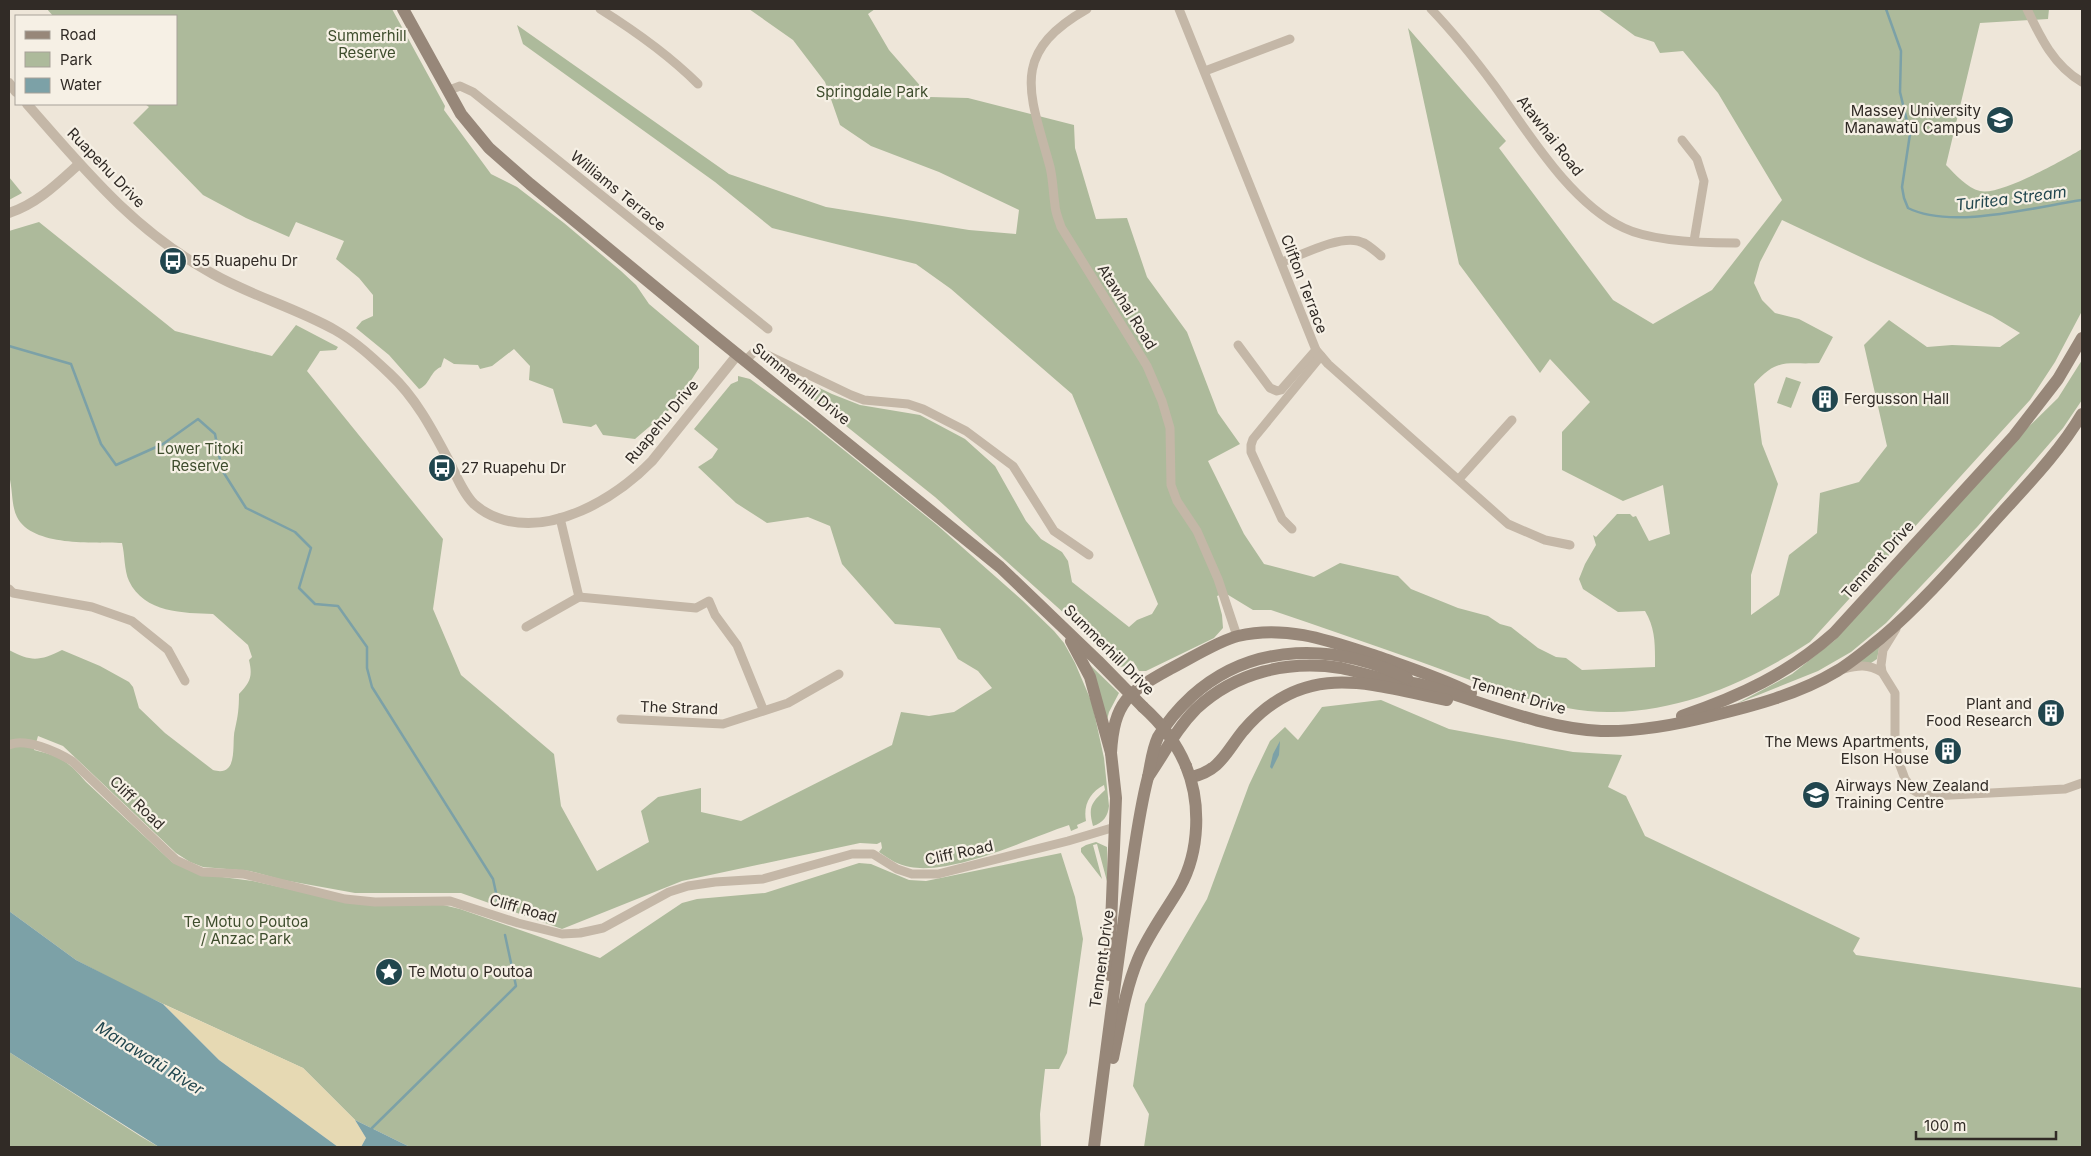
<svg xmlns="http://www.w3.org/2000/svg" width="2091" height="1156" font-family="Inter,sans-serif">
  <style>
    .green { fill: #adba9b; fill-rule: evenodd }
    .sand { fill: #e6d9b3 }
    .water { fill: #7ca1a7 }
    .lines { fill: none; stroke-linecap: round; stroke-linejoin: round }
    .stream { stroke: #7ca1a7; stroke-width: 2.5 }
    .minor { stroke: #c4b7a7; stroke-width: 9 }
    .tertiary { stroke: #c4b7a7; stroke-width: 10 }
    .secondary { stroke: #978779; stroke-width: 12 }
    .secondary-bridge { stroke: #978779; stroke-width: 12 }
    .labels { text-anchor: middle; stroke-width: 4.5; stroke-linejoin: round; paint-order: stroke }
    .park-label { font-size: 15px; fill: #3e4d2d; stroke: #f6f0e5 }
    .poi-label { font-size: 15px; fill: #312b26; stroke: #f6f0e5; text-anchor: start }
    .street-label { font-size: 15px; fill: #312b26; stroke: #f6f0e5 }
    .water-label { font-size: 16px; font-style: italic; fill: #21464e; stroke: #f6f0e5 }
  </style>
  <rect width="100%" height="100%" fill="#eee6d9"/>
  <g class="green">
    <path d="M47,9H392L445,106L444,110L491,174L517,187L564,223L621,271L636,285L649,304L699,346V368L676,404L635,439L603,435L596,424L591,427L563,423L553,389L529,380L530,366L514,349L492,366L480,369L478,365L454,364L444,358L441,367C430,371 430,385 419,389L389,355L356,328L362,321L373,316V295L359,278L336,259L344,241L296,222L289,237L246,218L203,195L133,123L149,107L145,104H176V16H53Z"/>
    <path d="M749,9H875L868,14L889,50L930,97L968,98L1074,125L1075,148L1096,219L1127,218L1147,277L1187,332L1218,413L1240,444L1208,461L1244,534L1264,564L1314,577L1340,563L1398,576L1411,589L1458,608L1488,616L1500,624L1511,627L1538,648L1556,657L1566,658L1582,670L1655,667C1655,647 1656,629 1645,611L1618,612L1583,589L1579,579L1585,564L1596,545L1593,535L1596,537L1617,514H1630L1633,517L1636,516L1649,541L1670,534L1663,485L1623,501L1562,470V432L1590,402L1550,359L1540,373L1459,264L1408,28L1506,141L1499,148L1613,300L1653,324L1712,290L1782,200L1718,93L1683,51L1660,53L1654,42L1635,36L1598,9H2049L2048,19L1980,23L1946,165C1955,174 1967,188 1980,191C2000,196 2063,160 2082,149V311L2055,362L2030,400L1810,642C1752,680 1684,711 1613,712C1554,714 1476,682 1421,662C1371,644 1321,627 1271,610H1253L1225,593L1217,596L1222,615L1223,628L1214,638L1146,671H1139L1133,661L1126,666L1120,667L1105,650L935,497L766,362L832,394L860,405L920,415L965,439L995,466L1026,521L1041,539L1062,552L1068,561L1072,582L1129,627L1137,620L1152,614L1158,604L1072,394L951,289L916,264L772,228L715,182L523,44L517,25L729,174L826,207L969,230L1016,234L1019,210L939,172L871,146L840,125L825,82L793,40ZM1782,220L1869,261L1992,316L2020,333L2000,347L1952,345L1927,347L1889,320L1864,345L1887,446L1859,482L1820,493L1817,533L1789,555L1779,595L1751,615V575L1778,484L1762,444L1754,384C1778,357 1786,365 1819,363L1833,337L1799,319L1775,313L1762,300L1754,283L1760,262Z"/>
    <polygon points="9,177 22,193 9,200"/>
    <path d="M39,222L175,331L272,356L296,325L338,347L336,350L320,351L307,371L443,539L433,609L461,675L554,754L561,806L597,871L649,842L641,811L658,797L701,788V812L741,821L892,745L901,712L929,716L954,712L992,688L978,671L958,659L940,628L895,624L842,564L830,526L808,517L767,523L736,503L698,467L712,458L718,449L694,429L731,384L738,381V376L750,379L809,422L937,525L1022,600L1054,631L1064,643L1075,663L1092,703L1104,758L1109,806C1108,816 1103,823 1093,826C1088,807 1091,803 1105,790L1104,785C1090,792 1083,805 1086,821L1077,825L1078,828L1071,831L1069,825C1027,839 953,875 910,867C898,865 889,859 879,852L882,848L881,842L877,844L860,843L682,881L562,929L461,893H355L283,880L250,871L203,867L190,862L176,853L63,746L38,736L34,750C60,756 68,761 86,782L172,862L199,874L253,881L324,897L439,904L460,909L600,958L682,903L697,899L765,893L859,863L871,864L909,880L926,881L1061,853L1075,897L1083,939L1067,1053L1059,1069H1045L1040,1114L1041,1147H410L355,1120L303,1068L133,990L76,960L9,911V650C31,662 40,661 62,650L100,666L129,682L133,687L139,708L165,733L213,770C240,778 231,742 235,729C238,716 239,708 239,694C250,682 253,677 249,660L252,657L248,645L213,614C184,613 144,613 129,581C124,570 125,555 122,543C94,542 32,547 17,517C11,505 13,489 9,476V231Z"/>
    <polygon points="2082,360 2082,400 2063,428 1978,526 1886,623 1851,652 1818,671 1736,704 1792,674 1835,640 2014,441 2058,398"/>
    <polygon points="1786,377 1801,382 1791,408 1777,403"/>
    <polygon points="1886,639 1879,649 1877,659 1871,663 1854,663"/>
    <polygon points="1086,661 1119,693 1109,712 1106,724"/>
    <polygon points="1381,700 1449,729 1573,752 1622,755 1608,787 1626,796 1645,836 1860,938 1853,951 1856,955 2082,988 2082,1147 1144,1147 1149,1114 1133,1086 1145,1004 1207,899 1249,785 1270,741 1285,727 1298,740 1322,707"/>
    <polygon points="1096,842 1107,847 1108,885 1097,844 1093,845 1102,879 1081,852 1081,848 1086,845"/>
    <polygon points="9,1052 140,1136 159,1147 9,1147"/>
  </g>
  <polygon class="sand" points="163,1004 303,1068 355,1120 366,1138 361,1147 338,1147 219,1060"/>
  <g class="water">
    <polygon points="1280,741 1279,755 1272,769 1270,767 1273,754"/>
    <polygon points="9,911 76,960 163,1004 219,1060 338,1147 159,1147 9,1052"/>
    <polygon points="355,1120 410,1147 361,1147 366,1138"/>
  </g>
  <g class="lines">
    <g class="stream">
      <path d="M1886,9L1901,51L1900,92L1910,134L1902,187L1904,198L1908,208C1951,230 2035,207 2082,200"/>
      <polyline points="9,346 71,364 101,444 116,465 163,444 198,419 215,434 222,470 246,508 295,532 311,548 299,588 315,604 338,606 367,647 367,668 372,687 493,879 498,902"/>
      <polyline points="370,1130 516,986 505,935"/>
    </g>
    <g class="minor">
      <path d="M600,9C635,31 668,54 698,84"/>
      <path d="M1087,9C1008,54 1030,93 1050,167C1053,179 1053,192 1055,205C1055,212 1059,220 1061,227L1147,366L1162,401L1170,428L1171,485L1177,501L1197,531L1218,579L1237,636"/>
      <polyline points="1179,9 1316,350 1328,364 1508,524 1545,540 1570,545"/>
      <path d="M1431,9C1454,33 1474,58 1494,85C1528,132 1570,203 1624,228C1651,241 1706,243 1736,243"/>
      <path d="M2027,9C2040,37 2054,66 2082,82"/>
      <polyline points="1205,71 1290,39"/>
      <polyline points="447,91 460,86 473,92 768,329"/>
      <polyline points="1682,140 1697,159 1704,181 1694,241"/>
      <path d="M1282,262C1302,255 1337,236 1358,241C1367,243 1374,250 1381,256"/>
      <polyline points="1238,345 1270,388 1277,391 1281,390 1316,350"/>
      <polyline points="746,360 755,351 761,352 851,395 864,400 908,404 923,409 966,431 1013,466 1054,531 1089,555"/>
      <polyline points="1459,479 1512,420"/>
      <polyline points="560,518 579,597"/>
      <polyline points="1292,529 1282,519 1251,452 1251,445 1253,439 1321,356"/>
      <polyline points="9,589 13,593 92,607 132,621 168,650 185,681"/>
      <polyline points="526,627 579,597 696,608 709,601 715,615 737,645 763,709"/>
      <polyline points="1896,629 1883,650 1881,665 1882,672 1895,693 1895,738 1898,760 1905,779 1913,790 1918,793 1932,796 2065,789 2082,783"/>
      <path d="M1844,669C1858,665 1868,664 1882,672"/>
      <polyline points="621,719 723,724 788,703 839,674"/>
      <path d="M9,745C25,737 57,752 72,761L176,860L202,872L243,874L345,899L375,902L450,901L518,923L562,934L580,933L603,928L669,892L688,886L715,882L763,879L852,854H873L897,869L912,874H938L1068,841L1115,827"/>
    </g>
    <g class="tertiary">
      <polyline points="9,83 16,92"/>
      <path d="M27,104C84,169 134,231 213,274C252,296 296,308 335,330C356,342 373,358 390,374C416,398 433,431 449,461C456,475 463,493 474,504C481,510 489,515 498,518C552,537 616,498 652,461L738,354"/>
      <path d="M9,213C37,204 58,183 79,164"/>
    </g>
    <g class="secondary">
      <polyline points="403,9 461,114 489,148 530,184 712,334 1000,567 1098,661 1143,707"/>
      <polyline points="1071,641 1090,677 1111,753 1116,798 1109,975"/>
      <path d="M1682,716C1740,696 1788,674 1834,633L2014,436L2058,379L2082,338"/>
      <path d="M1111,753C1114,702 1128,692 1170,669C1188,660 1220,640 1238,636C1287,624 1333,642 1379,657C1410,668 1441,678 1471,693"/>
      <path d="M1148,777C1164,754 1176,729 1196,709C1235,672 1288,660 1341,668C1355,671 1370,676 1384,679C1397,681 1410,682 1423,685C1481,701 1539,728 1601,731C1638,732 1675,725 1711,716C1753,706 1799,694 1837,671C1852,662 1867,649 1881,638C1921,604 1955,565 1990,526C2022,490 2057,456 2082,414"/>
      <path d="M1191,777C1220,771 1226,752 1243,731C1304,659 1369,684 1447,700"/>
      <path d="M1113,1058C1120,1025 1125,990 1138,959C1149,933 1166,911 1180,887C1200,851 1201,802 1186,766"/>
      <path d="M1094,1147C1106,1051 1118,954 1133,858C1137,831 1141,804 1148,777C1151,763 1152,750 1158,737C1167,722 1179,708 1192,696C1253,641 1337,643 1407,678"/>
    </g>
    <path class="secondary-bridge" d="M1143,707C1162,724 1176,742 1186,766"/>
  </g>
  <defs>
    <g id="university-disc" transform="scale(1.4375)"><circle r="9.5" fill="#21464e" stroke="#f6f0e5"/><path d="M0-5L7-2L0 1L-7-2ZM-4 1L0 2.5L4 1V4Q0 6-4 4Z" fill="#fff"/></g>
    <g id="bus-disc" transform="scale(1.4375)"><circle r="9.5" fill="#21464e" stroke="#f6f0e5"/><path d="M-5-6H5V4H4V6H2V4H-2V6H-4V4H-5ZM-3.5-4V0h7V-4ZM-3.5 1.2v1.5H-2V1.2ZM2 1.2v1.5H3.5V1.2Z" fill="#fff"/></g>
    <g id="building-disc" transform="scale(1.4375)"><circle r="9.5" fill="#21464e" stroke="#f6f0e5"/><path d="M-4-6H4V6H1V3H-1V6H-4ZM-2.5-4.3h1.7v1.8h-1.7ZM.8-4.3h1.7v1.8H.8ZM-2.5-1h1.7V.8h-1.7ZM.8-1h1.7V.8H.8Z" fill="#fff"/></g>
    <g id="sight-disc" transform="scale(1.4375)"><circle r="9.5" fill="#21464e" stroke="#f6f0e5"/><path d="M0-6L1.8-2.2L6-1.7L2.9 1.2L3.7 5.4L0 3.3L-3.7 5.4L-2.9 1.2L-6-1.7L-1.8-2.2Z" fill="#fff"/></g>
  </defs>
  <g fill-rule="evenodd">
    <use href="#university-disc" x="2000" y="120"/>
    <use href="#bus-disc" x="173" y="261"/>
    <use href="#building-disc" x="1825" y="399"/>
    <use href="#bus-disc" x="442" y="468"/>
    <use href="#building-disc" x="2051" y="713"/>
    <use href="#building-disc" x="1948" y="751"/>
    <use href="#university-disc" x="1816" y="795"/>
    <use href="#sight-disc" x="389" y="972"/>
  </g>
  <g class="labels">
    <g class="park-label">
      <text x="367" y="41">Summerhill<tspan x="367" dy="17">Reserve</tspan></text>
      <text x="872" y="97">Springdale Park</text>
      <text x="200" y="454">Lower Titoki<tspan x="200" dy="17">Reserve</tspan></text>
      <text x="246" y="927">Te Motu o Poutoa<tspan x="246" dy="17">/ Anzac Park</tspan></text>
    </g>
    <g class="poi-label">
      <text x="1981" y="116" text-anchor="end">Massey University<tspan x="1981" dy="17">Manawatū Campus</tspan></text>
      <text x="192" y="266">55 Ruapehu Dr</text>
      <text x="1844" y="404">Fergusson Hall</text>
      <text x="461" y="473">27 Ruapehu Dr</text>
      <text x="2032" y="709" text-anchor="end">Plant and<tspan x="2032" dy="17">Food Research</tspan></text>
      <text x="1929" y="747" text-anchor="end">The Mews Apartments,<tspan x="1929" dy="17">Elson House</tspan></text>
      <text x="1835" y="791">Airways New Zealand<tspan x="1835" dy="17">Training Centre</tspan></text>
      <text x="408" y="977">Te Motu o Poutoa</text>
    </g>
    <g class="street-label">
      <text transform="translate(1550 136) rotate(52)" y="5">Atawhai Road</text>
      <text transform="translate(106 168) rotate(46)" y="5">Ruapehu Drive</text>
      <text transform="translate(618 191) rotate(39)" y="5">Williams Terrace</text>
      <text transform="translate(1304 284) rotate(69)" y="5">Clifton Terrace</text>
      <text transform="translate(1127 307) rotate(58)" y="5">Atawhai Road</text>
      <text transform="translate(801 384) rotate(39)" y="5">Summerhill Drive</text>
      <text transform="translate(662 422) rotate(-50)" y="5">Ruapehu Drive</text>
      <text transform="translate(1878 560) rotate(-48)" y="5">Tennent Drive</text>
      <text transform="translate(1109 650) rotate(45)" y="5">Summerhill Drive</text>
      <text transform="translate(1518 696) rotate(16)" y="5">Tennent Drive</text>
      <text transform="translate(679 708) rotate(2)" y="5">The Strand</text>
      <text transform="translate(137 803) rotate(44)" y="5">Cliff Road</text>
      <text transform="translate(959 853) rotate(-12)" y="5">Cliff Road</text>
      <text transform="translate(523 909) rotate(16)" y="5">Cliff Road</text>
      <text transform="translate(1102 959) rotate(-82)" y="5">Tennent Drive</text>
    </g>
    <g class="water-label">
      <text transform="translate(2011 198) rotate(-7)" y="6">Turitea Stream</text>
      <text transform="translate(150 1058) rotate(32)" y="6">Manawatū River</text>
    </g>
  </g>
  <rect width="2091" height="1156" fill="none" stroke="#312b26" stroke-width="20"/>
  <rect x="15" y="15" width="162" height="90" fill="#f6f0e5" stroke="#a7a199"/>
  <rect x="25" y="31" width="25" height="8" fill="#978779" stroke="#a7a199"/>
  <text x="60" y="40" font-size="15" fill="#312b26">Road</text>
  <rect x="25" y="52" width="25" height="15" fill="#adba9b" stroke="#a7a199"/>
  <text x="60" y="65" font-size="15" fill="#312b26">Park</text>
  <rect x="25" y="78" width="25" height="15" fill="#7ca1a7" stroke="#a7a199"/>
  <text x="60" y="90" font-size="15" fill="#312b26">Water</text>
  <path d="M1916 1131v8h140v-8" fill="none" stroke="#312b26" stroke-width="2.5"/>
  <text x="1924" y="1131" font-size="15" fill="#312b26" stroke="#f6f0e5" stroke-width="4" paint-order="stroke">100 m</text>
</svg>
